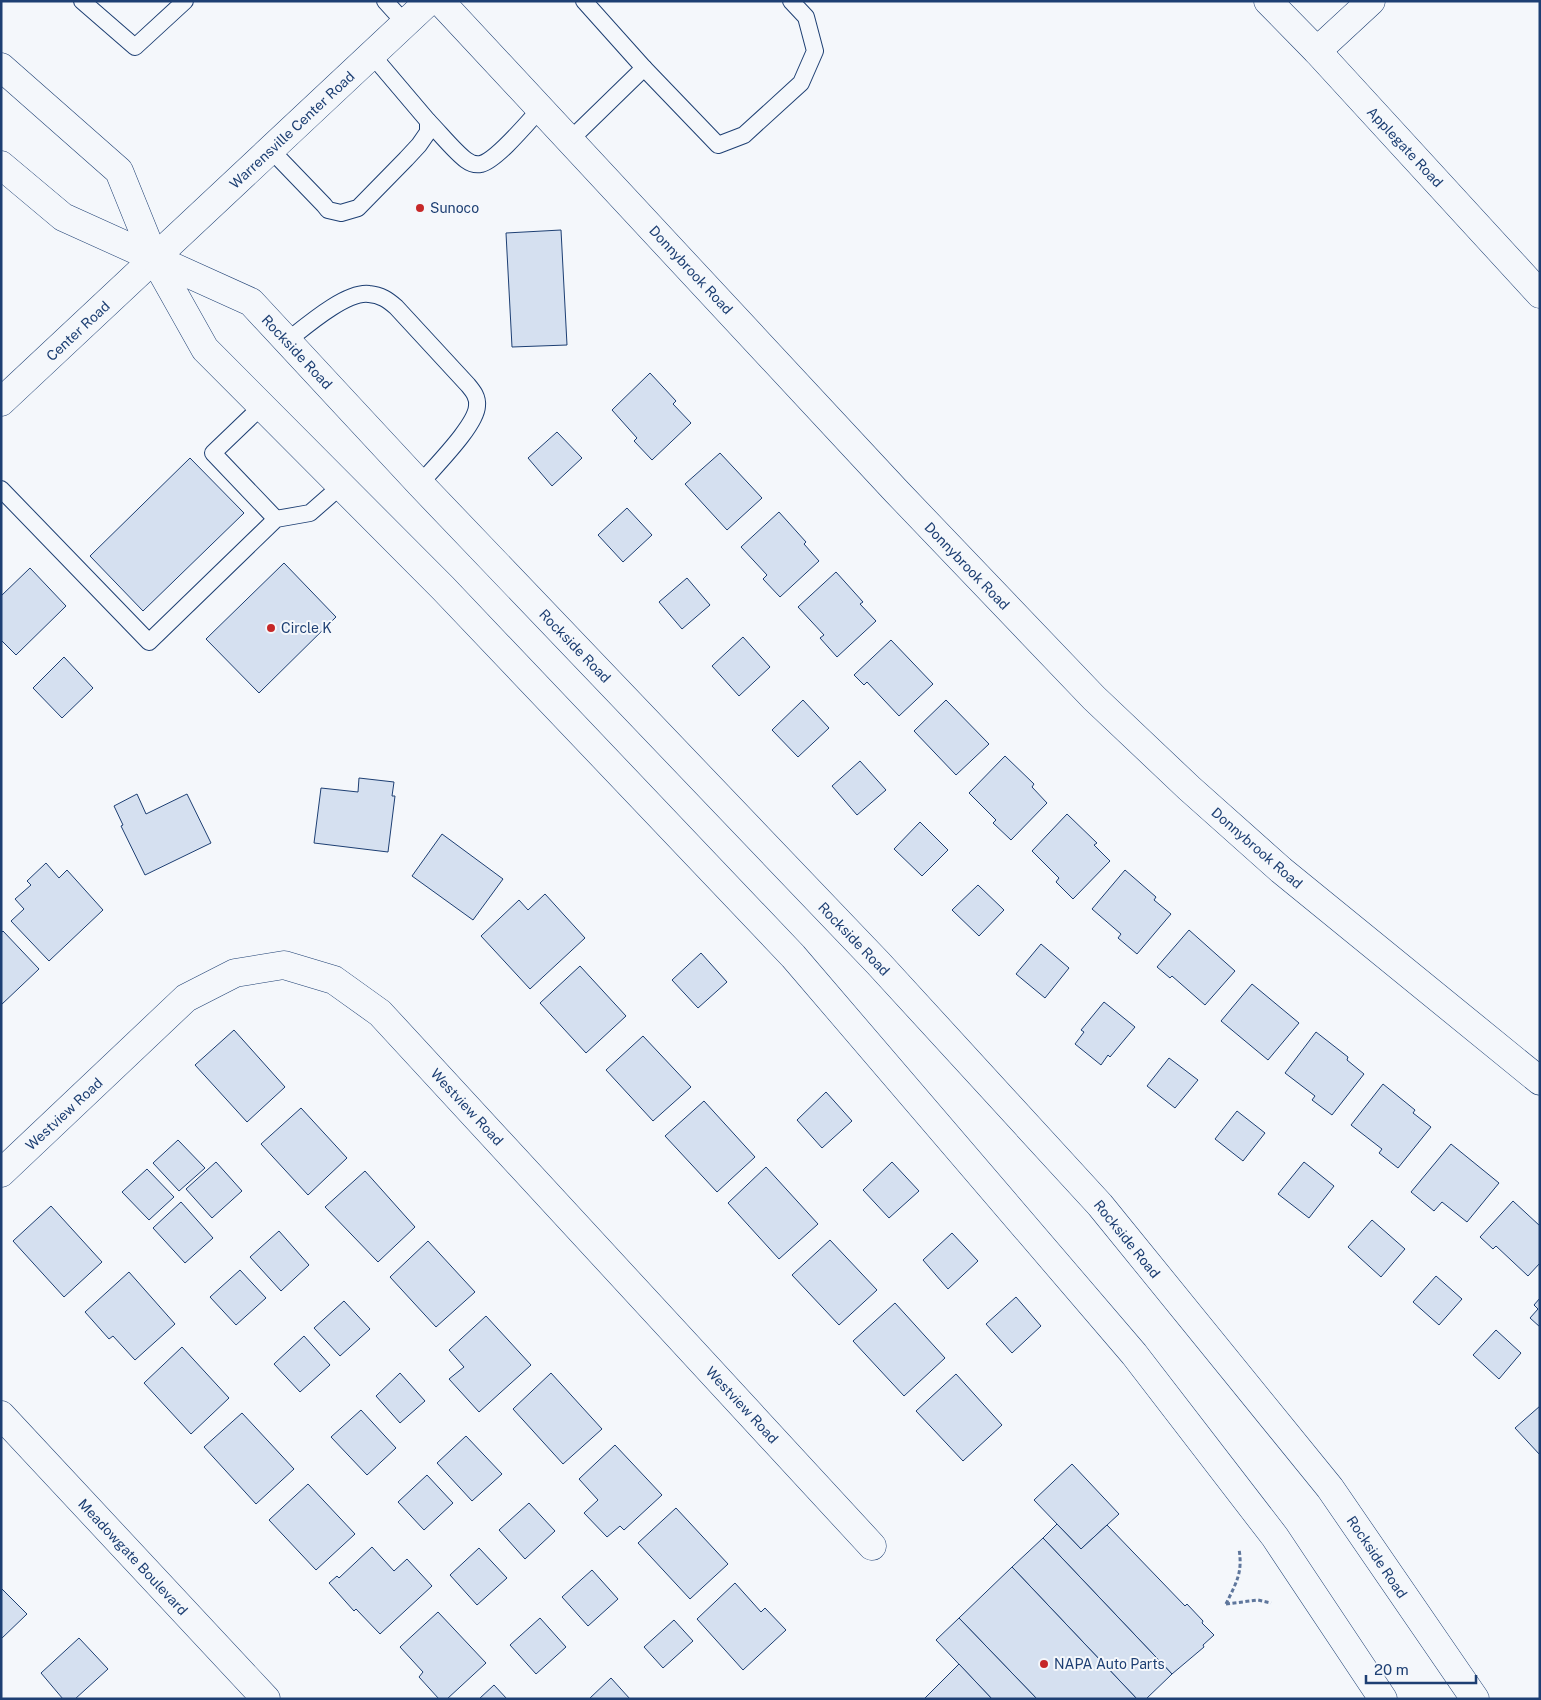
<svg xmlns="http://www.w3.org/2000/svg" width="1541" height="1700" font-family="'Public Sans',sans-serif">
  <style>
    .building { fill: #d5e0f0; stroke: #1d3f73 }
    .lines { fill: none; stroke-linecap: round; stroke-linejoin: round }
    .lane-casing { stroke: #1d3f73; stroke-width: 18 }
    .street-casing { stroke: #1d3f73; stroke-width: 29 }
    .secondary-casing { stroke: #1d3f73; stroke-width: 29 }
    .primary-casing { stroke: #1d3f73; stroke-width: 29 }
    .path { stroke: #5e769c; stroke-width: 3; stroke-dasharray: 4 2.5; stroke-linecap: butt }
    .lane { stroke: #f4f7fb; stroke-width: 16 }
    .street { stroke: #f4f7fb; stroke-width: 28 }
    .secondary { stroke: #f4f7fb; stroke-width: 28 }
    .primary { stroke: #f4f7fb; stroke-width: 28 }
    .poi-dot { fill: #c62828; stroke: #f4f7fb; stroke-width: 2 }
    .labels { text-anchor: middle; stroke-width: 4; stroke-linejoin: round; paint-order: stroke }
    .street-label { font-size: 14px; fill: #1d3f73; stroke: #f4f7fb }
    .poi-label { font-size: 14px; fill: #1d3f73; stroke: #f4f7fb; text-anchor: start }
  </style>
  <rect width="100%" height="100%" fill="#f4f7fb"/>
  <g class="building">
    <polygon points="561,230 567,345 512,347 506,233"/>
    <polygon points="650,373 676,401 673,404 691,423 652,460 634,441 637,438 612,410"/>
    <polygon points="557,432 582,458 552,486 528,458"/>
    <polygon points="720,453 762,498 727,530 685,484"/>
    <polygon points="190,458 244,513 143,611 90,556"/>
    <polygon points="627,508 652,535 623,562 598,535"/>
    <polygon points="779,512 806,542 804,544 819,561 780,597 763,579 767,575 741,547"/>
    <polygon points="284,563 336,617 259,693 206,639"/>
    <polygon points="30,568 66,606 16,655 1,640 1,596"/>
    <polygon points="836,572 863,602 860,604 876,621 837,657 820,638 824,635 798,607"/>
    <polygon points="687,578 710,605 682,629 659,602"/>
    <polygon points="743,637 770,667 739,696 712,666"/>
    <polygon points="891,640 933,684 899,716 867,682 864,685 854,675"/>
    <polygon points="64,657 93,688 62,718 33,688"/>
    <polygon points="803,700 829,728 798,757 772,730"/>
    <polygon points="946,700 989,744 956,775 914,731"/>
    <polygon points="1005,756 1034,784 1032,787 1047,803 1011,840 993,823 996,820 969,793"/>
    <polygon points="860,761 886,790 857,815 832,786"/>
    <polygon points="359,778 394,782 392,796 395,796 388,852 314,843 321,788 358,792"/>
    <polygon points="137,794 146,814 187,794 211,843 145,875 121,826 123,825 114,806"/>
    <polygon points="1067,814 1097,843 1094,845 1110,861 1073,899 1056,882 1059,878 1032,851"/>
    <polygon points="920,822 948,850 922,876 894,849"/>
    <polygon points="442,834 503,879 473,920 412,876"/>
    <polygon points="46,863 59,878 67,870 103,910 49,961 11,921 24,909 15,899 31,885 27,881"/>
    <polygon points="1125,870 1156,897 1154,900 1171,914 1137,954 1118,938 1121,934 1092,909"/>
    <polygon points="978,885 1004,910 979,936 952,910"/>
    <polygon points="545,894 585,938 530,989 481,936 519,900 528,910"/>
    <polygon points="1189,930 1235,971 1205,1005 1172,976 1170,978 1157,967"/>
    <polygon points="3,931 39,969 1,1005 1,933"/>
    <polygon points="1041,944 1069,968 1045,998 1016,974"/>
    <polygon points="701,953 727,982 698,1008 672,980"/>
    <polygon points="580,966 626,1016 586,1053 540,1003"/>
    <polygon points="1252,984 1299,1023 1268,1060 1221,1021"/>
    <polygon points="1104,1002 1135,1027 1110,1057 1108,1055 1101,1065 1075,1044 1084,1032 1081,1030"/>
    <polygon points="234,1030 285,1087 247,1122 195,1065"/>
    <polygon points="1316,1032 1348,1057 1347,1060 1364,1074 1332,1115 1312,1100 1315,1096 1285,1073"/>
    <polygon points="643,1036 691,1087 653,1121 606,1070"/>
    <polygon points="1169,1058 1198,1080 1175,1108 1147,1086"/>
    <polygon points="1383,1084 1415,1110 1413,1113 1431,1127 1398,1168 1379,1153 1382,1149 1351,1125"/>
    <polygon points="826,1092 852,1121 822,1148 797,1120"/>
    <polygon points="704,1101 755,1157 717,1192 665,1136"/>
    <polygon points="301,1108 347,1158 308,1195 261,1144"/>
    <polygon points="1237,1111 1265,1133 1243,1161 1215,1139"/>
    <polygon points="178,1140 205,1168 179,1191 153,1163"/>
    <polygon points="1451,1144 1499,1183 1467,1222 1442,1202 1434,1211 1411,1192"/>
    <polygon points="216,1162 242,1191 212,1218 186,1189"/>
    <polygon points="892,1162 919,1191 889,1218 863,1190"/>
    <polygon points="1304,1162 1334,1186 1309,1218 1278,1194"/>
    <polygon points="766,1167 818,1224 779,1259 728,1203"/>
    <polygon points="147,1169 174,1197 149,1220 122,1192"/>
    <polygon points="365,1171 415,1227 378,1262 325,1207"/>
    <polygon points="1513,1201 1540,1226 1540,1263 1528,1276 1496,1246 1493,1249 1480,1237"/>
    <polygon points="181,1202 213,1238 185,1263 153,1228"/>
    <polygon points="51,1206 102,1262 64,1297 13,1241"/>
    <polygon points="1372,1220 1405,1249 1381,1277 1348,1247"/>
    <polygon points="279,1231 309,1265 281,1291 250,1257"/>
    <polygon points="952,1233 978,1261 948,1289 923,1260"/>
    <polygon points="830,1240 877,1290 839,1325 792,1275"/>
    <polygon points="428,1241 475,1292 436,1327 390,1277"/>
    <polygon points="240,1270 266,1298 236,1325 210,1297"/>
    <polygon points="129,1272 175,1324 135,1360 113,1336 109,1339 85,1312"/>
    <polygon points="1436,1276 1462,1299 1439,1325 1413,1302"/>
    <polygon points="1016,1297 1041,1326 1012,1353 986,1324"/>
    <polygon points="1540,1298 1540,1327 1530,1318 1538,1309 1534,1305"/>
    <polygon points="344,1301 370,1329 340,1356 314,1328"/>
    <polygon points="895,1303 945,1358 904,1396 853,1341"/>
    <polygon points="486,1316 531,1365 479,1412 449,1379 464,1367 449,1350"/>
    <polygon points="1496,1330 1521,1353 1499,1379 1473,1355"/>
    <polygon points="304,1336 330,1365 300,1392 274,1364"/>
    <polygon points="182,1347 229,1398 191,1434 144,1383"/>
    <polygon points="400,1373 425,1401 400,1423 376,1396"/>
    <polygon points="551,1373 602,1429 563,1464 513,1409"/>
    <polygon points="956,1374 1002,1425 963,1461 916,1411"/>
    <polygon points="1540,1406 1540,1455 1515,1428"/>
    <polygon points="361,1410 396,1448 367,1475 331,1437"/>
    <polygon points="242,1413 294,1469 256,1504 204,1447"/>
    <polygon points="466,1436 502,1474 472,1501 437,1463"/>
    <polygon points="615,1445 662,1495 624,1530 620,1526 607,1537 584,1513 598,1500 579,1479"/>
    <polygon points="1072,1464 1119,1514 1081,1549 1034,1500"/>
    <polygon points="427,1475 453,1503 424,1530 398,1502"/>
    <polygon points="308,1484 355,1534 316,1570 269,1520"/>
    <polygon points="529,1503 555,1531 525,1559 499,1530"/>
    <polygon points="676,1508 728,1564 690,1599 638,1543"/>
    <polygon points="1057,1524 1081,1549 1107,1525 1185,1606 1187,1604 1203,1621 1202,1623 1214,1635 1203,1645 1204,1647 1172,1674 1043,1538"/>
    <polygon points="1043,1538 1172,1674 1146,1699 1137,1699 1012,1567"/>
    <polygon points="372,1547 394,1571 407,1559 432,1586 380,1634 356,1609 354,1611 329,1583 337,1576 339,1578"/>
    <polygon points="479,1548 507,1578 477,1605 450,1575"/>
    <polygon points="1012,1567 1137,1699 1037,1699 959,1618"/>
    <polygon points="592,1570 618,1599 588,1626 562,1597"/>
    <polygon points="735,1583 761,1612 765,1608 786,1630 743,1670 697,1619"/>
    <polygon points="1,1588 27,1614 1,1639"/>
    <polygon points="438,1612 486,1663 447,1699 439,1699 419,1677 423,1672 400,1647"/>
    <polygon points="540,1618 566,1647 536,1674 510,1645"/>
    <polygon points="959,1618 1037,1699 992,1699 936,1640"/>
    <polygon points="674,1620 693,1641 663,1668 644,1647"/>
    <polygon points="79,1638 108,1669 75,1699 63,1699 41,1673"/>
    <polygon points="959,1664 992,1699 924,1699"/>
    <polygon points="611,1678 630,1699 589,1699"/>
    <polygon points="494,1685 507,1699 479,1699"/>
  </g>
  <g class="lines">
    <g class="lane-casing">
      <g id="lane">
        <polyline points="82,1 135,47 185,1"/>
        <polyline points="385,1 405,23"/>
        <polyline points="644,68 718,145 744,135 801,83 815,51 806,17 791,1"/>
        <path d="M428,121C439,132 454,151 466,160C470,163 476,165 481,164C497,160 529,121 541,108"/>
        <polyline points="570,140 644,68 584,1"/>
        <polyline points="271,150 324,205 328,210 341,213 358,208 406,159 419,145 428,132 428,121 372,55"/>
        <path d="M287,341C305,327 346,291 369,294C381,295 388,300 396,307L468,385C473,391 478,397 477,406C476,426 434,467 420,484"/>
        <polyline points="263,405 213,453 276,519"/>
        <polyline points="1,489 149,642 276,519 310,513 342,485"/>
      </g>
    </g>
    <g class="street-casing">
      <g id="street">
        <polyline points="440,1 896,491 1094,698 1189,788 1281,870 1540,1081"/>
        <polyline points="1268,1 1317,51 1540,294"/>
        <polyline points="1317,51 1371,1"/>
        <polyline points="1,1173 186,998 235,973 284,965 334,980 380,1013 872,1546"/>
        <polyline points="1,1415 266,1699"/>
      </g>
    </g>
    <g class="secondary-casing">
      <polyline id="secondary" points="1,402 429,1"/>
    </g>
    <g class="primary-casing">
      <g id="primary">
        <polyline points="1,67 119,171 155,260 205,349 443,588 793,956 1134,1354 1275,1537 1383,1699"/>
        <polyline points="1,165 63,217 251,302 420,484 878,963 1100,1205 1330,1488 1475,1699"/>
      </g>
    </g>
    <g class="path">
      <path d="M1226,1604C1236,1583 1243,1573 1239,1549"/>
      <polyline points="1226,1604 1258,1600 1271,1603"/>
    </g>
    <use href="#lane" class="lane"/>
    <use href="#street" class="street"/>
    <use href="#secondary" class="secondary"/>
    <use href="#primary" class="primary"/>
  </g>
  <g class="poi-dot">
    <circle cx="420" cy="208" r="5"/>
    <circle cx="271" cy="628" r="5"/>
    <circle cx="1044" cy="1664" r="5"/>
  </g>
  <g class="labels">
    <g class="street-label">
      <text transform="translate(292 130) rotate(-43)" y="5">Warrensville Center Road</text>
      <text transform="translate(1405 147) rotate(47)" y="5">Applegate Road</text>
      <text transform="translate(691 270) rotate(47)" y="5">Donnybrook Road</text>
      <text transform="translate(78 331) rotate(-43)" y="5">Center Road</text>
      <text transform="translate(297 352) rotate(47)" y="5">Rockside Road</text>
      <text transform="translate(967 566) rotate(46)" y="5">Donnybrook Road</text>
      <text transform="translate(575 646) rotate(46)" y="5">Rockside Road</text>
      <text transform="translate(1257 848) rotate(41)" y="5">Donnybrook Road</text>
      <text transform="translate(854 939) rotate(46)" y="5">Rockside Road</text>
      <text transform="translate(467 1107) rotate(47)" y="5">Westview Road</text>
      <text transform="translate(64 1114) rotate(-43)" y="5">Westview Road</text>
      <text transform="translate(1127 1239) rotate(51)" y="5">Rockside Road</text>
      <text transform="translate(742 1405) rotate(47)" y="5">Westview Road</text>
      <text transform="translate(133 1557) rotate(47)" y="5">Meadowgate Boulevard</text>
      <text transform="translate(1377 1557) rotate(56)" y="5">Rockside Road</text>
    </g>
    <g class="poi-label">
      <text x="430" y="213">Sunoco</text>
      <text x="281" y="633">Circle K</text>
      <text x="1054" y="1669">NAPA Auto Parts</text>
    </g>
  </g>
  <rect width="1541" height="1700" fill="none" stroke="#1d3f73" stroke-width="5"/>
  <path d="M1366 1675v8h110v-8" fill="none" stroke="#1d3f73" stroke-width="2.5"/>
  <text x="1374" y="1675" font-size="15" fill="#1d3f73" stroke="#f4f7fb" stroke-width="4" paint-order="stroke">20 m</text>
</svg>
